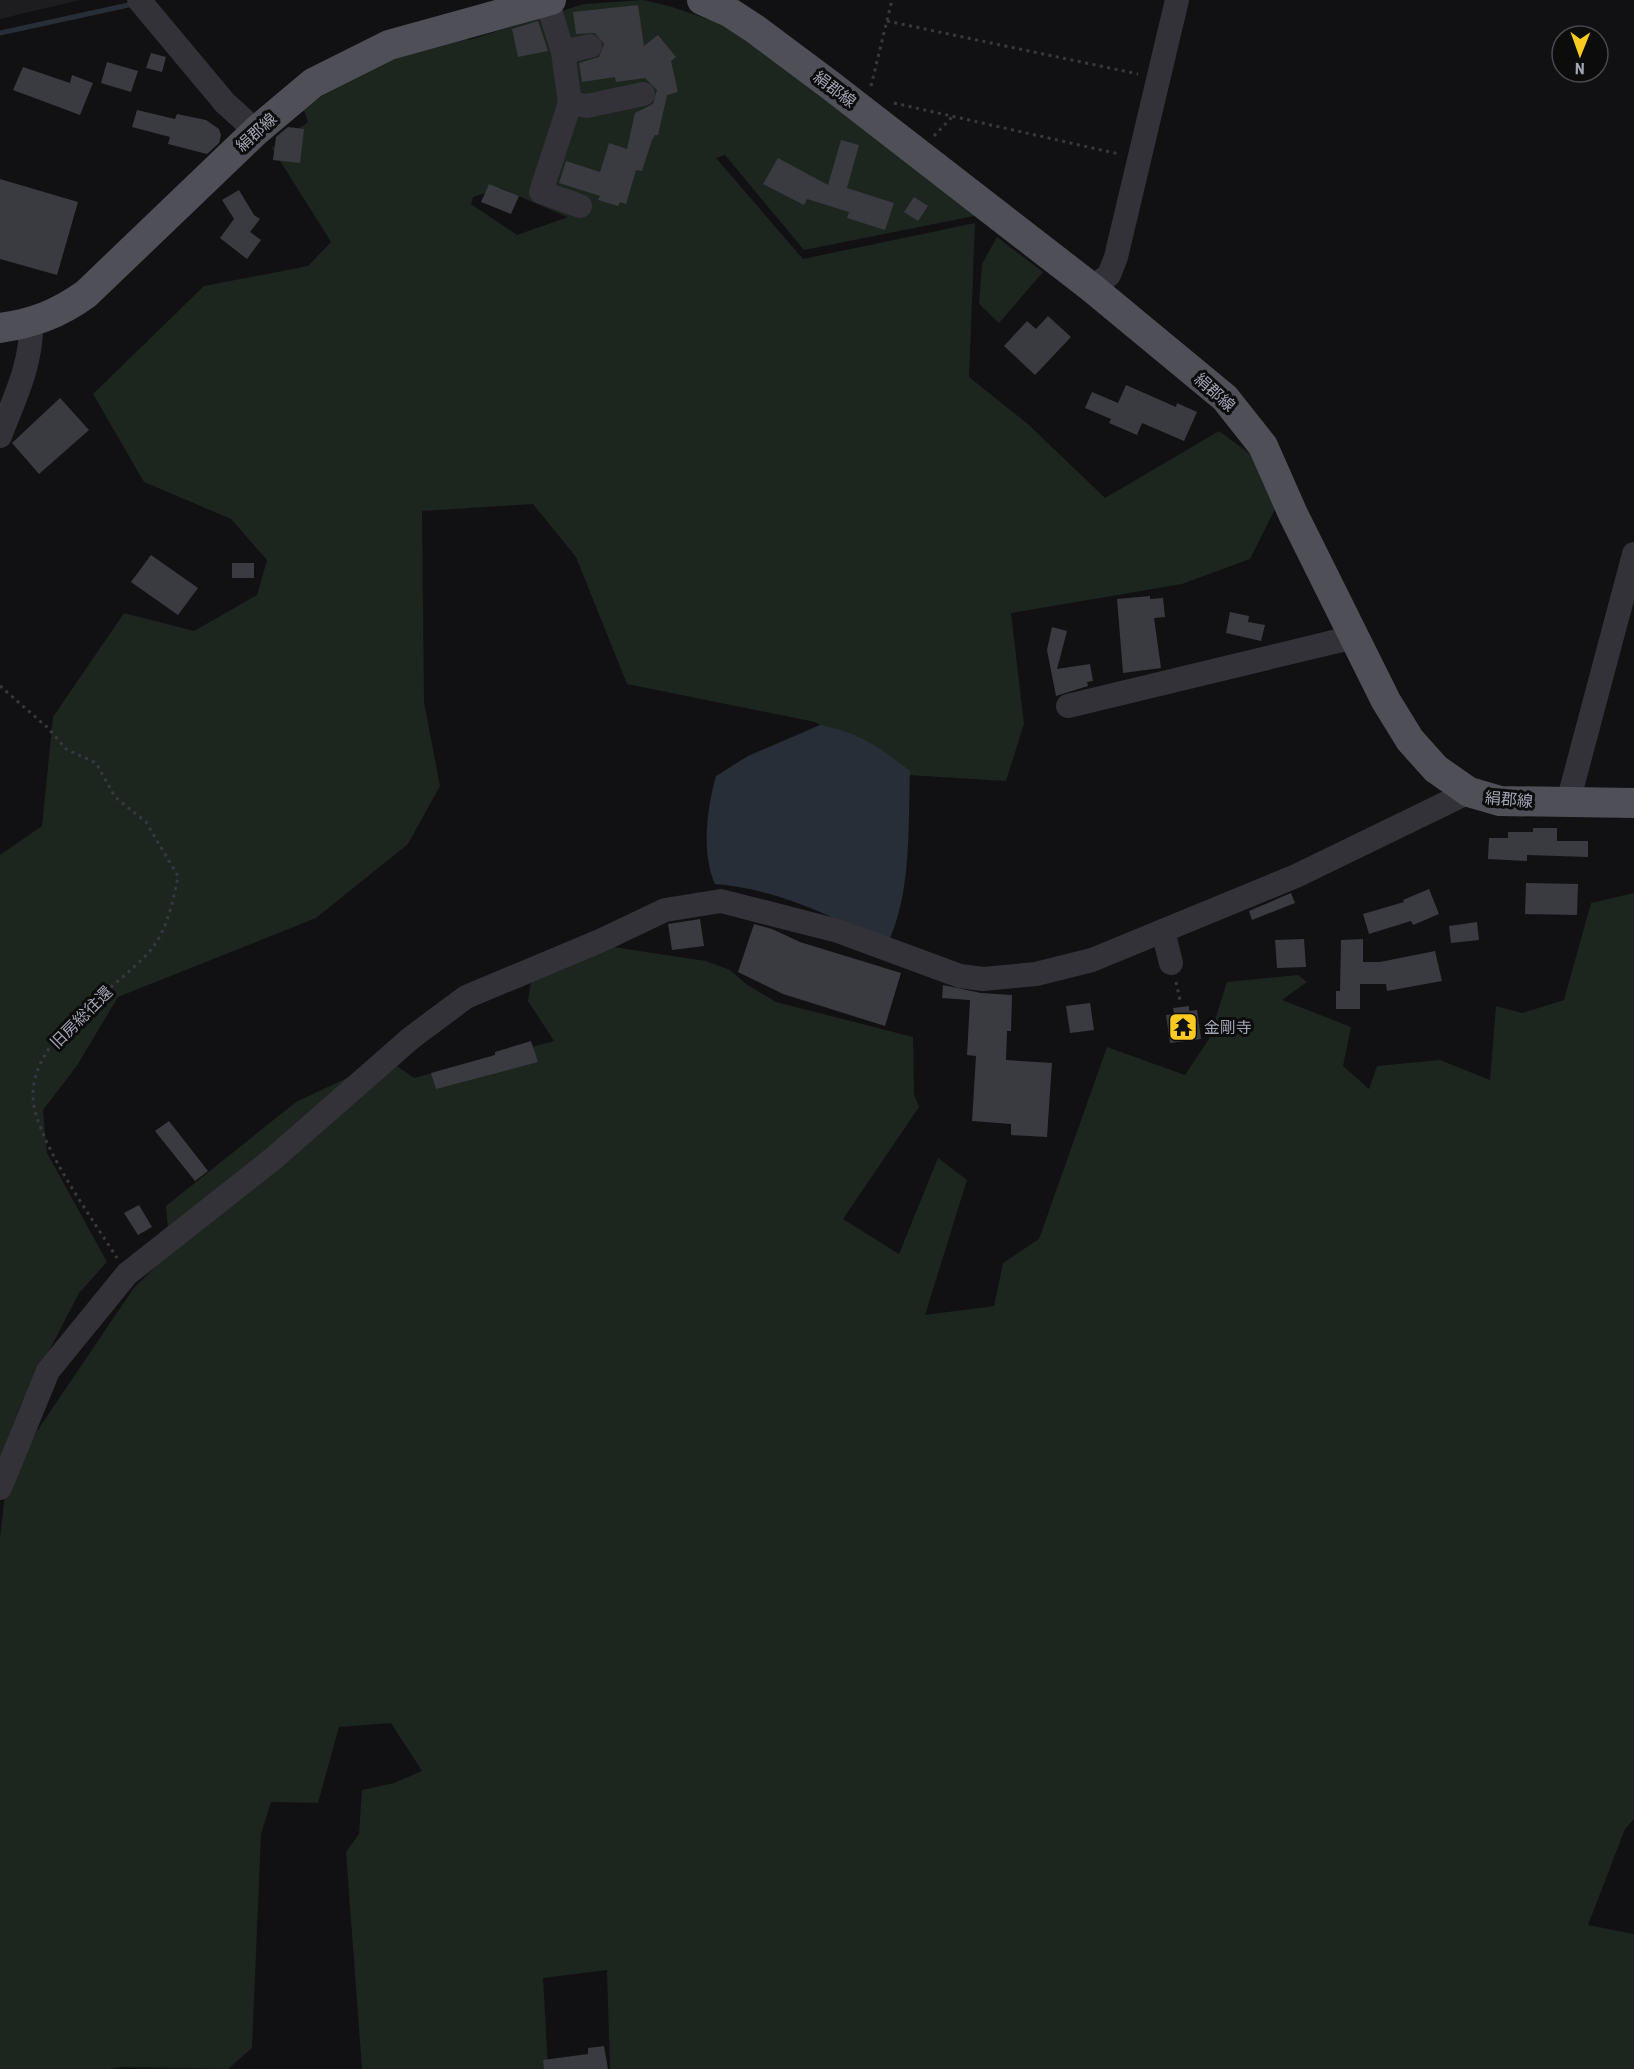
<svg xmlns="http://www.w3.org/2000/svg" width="1634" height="2069" font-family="'Roboto Condensed','Noto Sans JP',sans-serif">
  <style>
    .built { fill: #1d1d20 }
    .green { fill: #1d251f; fill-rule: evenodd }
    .water { fill: #272e37 }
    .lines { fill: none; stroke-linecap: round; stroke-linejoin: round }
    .stream { stroke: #272e37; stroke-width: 5 }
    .building { fill: #3a3b40 }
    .path { stroke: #38393f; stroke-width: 3; stroke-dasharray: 3 4.5; stroke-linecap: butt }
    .minor { stroke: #323238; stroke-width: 24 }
    .major { stroke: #4e4f57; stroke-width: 30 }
    .labels { text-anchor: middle; stroke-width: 6; stroke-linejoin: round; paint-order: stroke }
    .street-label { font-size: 16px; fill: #a1a5b4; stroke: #0c0c0d }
    .poi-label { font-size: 16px; fill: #a1a5b4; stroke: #0c0c0d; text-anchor: start }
  </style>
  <rect width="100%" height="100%" fill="#111113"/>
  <polygon class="built" points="0,0 80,0 0,19"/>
  <g class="green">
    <path d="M643,0L669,6L723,24L770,53L979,215L804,250L725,155L716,158L803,259L975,223L969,377L1029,425L1105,498L1219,431L1253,456L1277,505L1250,559L1182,584L1011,613L1024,724L1006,781L908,775L815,722L627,684L576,557L533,504L422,511L424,702L440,786L408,844L316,918L118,997L76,1067L43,1110L47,1153L107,1262L79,1293L20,1407L0,1457V855L42,826L53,717L124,613L194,631L257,595L267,560L231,519L144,482L93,394L204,286L308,266L331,242L272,148L308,122L303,108L386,55L454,33L469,40L584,4ZM500,188L567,217H568L517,235L471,204L473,197Z"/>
    <polygon points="997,237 1043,272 999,323 979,304 982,264"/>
    <polygon points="1634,893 1634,1819 1625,1829 1588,1925 1634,1934 1634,2069 610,2069 607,1970 543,1978 548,2069 362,2069 346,1852 359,1834 362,1790 394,1783 422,1771 391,1723 339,1727 318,1803 271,1802 261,1834 252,2048 228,2069 120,2067 111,2069 0,2069 0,1538 6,1484 14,1465 133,1289 170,1252 166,1206 296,1102 387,1059 414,1078 554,1041 528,1001 532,975 613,947 706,961 730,970 746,984 776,1002 913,1037 914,1094 919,1107 843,1219 899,1254 938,1158 967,1180 925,1315 994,1306 1003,1263 1039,1239 1107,1047 1185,1075 1209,1039 1227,982 1298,975 1307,982 1282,1000 1351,1027 1343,1066 1369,1089 1377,1066 1440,1060 1490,1080 1496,1006 1522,1013 1564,1000 1591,903"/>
  </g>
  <path class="water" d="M820,725C860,733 878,746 910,771C908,827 912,893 887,945C834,916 776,889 715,884C701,853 707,808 716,776L748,756Z"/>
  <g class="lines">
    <polyline class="stream" points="0,33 133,4"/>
  </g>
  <g class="building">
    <polygon points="638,5 644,46 658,35 676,57 671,61 678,92 667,95 658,135 655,135 652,140 642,171 636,170 626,204 620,202 618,206 598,200 600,196 559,183 566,161 600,172 609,143 627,149 635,113 653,104 657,90 645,78 616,82 615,77 582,82 579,63 599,57 604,44 595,33 576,34 573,12"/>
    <polygon points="538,21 548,51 518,57 512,29"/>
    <polygon points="151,53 166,57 162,72 146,68"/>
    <polygon points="107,62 138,71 131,92 101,83"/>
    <polygon points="23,67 70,83 72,75 93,83 80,115 13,90"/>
    <polygon points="137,110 175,119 177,114 206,120 219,129 221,135 219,143 207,154 168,144 170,137 132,127"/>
    <polygon points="288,127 304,129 300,163 273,160 276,137"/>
    <polygon points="841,140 859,145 847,188 894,203 885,230 847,218 849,212 807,199 804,205 763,184 778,158 828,185"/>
    <polygon points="0,179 78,202 57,275 0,259"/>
    <polygon points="489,184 519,196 511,214 481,202"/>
    <polygon points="239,190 254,215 260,219 250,232 261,240 247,259 220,238 234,219 222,200"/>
    <polygon points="914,197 928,206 918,221 904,212"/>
    <polygon points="1048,316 1071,337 1035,375 1004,346 1027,321 1036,329"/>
    <polygon points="1126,385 1176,407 1177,403 1197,412 1184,441 1142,423 1137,435 1109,423 1111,419 1085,408 1092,392 1118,403"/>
    <polygon points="60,398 89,430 39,474 12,443"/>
    <polygon points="151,555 198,588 178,615 131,582"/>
    <rect x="232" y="563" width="22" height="15"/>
    <polygon points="1150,596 1150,599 1163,598 1165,617 1154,618 1161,668 1123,673 1117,599"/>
    <polygon points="1230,612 1249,616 1248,622 1265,625 1261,641 1226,633"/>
    <polygon points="1052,627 1067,631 1057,669 1090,664 1093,681 1087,682 1088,686 1056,696 1047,650"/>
    <polygon points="1533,828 1557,828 1557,841 1588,841 1588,857 1527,855 1527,861 1488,859 1489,838 1508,838 1508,832 1533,832"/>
    <polygon points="1526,883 1578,884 1577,915 1525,914"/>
    <polygon points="1429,889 1439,914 1413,925 1411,921 1369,934 1363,914 1404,902 1403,900"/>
    <polygon points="1291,893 1295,903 1252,920 1249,911"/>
    <polygon points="700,919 704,946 672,950 668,924"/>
    <polygon points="1477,922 1479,940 1451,943 1449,926"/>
    <polygon points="754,924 772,929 800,942 901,973 885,1026 783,994 738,972"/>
    <polygon points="1304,939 1306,967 1277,968 1275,940"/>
    <polygon points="1363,939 1363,962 1380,962 1435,951 1442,981 1387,991 1386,984 1360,984 1360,1009 1336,1009 1336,991 1340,991 1341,940"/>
    <polygon points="943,985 981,993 1012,995 1011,1031 1007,1031 1006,1060 1052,1063 1047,1137 1011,1135 1011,1124 972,1121 976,1056 967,1055 970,1000 942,998"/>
    <polygon points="1090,1003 1094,1030 1070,1033 1066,1006"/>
    <polygon points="1189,1006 1189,1011 1197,1010 1201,1039 1170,1043 1166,1015 1174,1014 1173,1008"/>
    <polygon points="531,1041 538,1062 436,1089 431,1073 495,1055 495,1052"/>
    <polygon points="169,1121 208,1171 195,1181 155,1131"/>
    <polygon points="139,1205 152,1227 138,1235 124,1213"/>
    <polygon points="604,2046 608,2069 544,2069 543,2060 588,2054 588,2048"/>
  </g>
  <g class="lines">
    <g class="path">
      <polyline points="887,21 1138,74"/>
      <polyline points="871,86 892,0"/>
      <polyline points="894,103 1119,154"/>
      <polyline points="934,136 953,116"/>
      <path d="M0,686L48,728L66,749L96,763L115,797L146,822L178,876C173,901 167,932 149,952C112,994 18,1043 35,1111C48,1158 90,1215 117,1258"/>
      <polyline points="1176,982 1180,1000"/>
    </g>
    <g class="minor">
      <polyline points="139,0 225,103 256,131"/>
      <polyline points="547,1 563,52 570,103 587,106 643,94"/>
      <polyline points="563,52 590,46"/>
      <polyline points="570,103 541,192 580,206"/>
      <polyline points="1092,288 1109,275 1116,257 1177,0"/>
      <path d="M0,436C14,399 32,364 31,324"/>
      <polyline points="1068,706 1354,637"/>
      <polyline points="1568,802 1634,554"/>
      <polyline points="1163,931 1171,963"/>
      <polyline points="0,1488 48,1371 127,1274 274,1158 411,1038 466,997 602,940 665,910 721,901 838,931 960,976 983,979 1036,974 1092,960 1296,876 1469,792"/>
    </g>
    <g class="major">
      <polyline points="702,0 729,12 755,29 830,85 1092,288 1225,398 1263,446 1293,514 1386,701 1410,740 1436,769 1469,792 1500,801 1634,803"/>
      <path d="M0,328C34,323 58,314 86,294L256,131L313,83L389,45L551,0"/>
    </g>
  </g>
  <defs>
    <g id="temple-square" transform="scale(1.5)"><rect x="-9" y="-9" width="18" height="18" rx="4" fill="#fbca21" stroke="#0c0c0d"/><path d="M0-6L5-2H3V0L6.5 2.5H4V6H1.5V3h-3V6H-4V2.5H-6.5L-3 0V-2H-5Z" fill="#111"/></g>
  </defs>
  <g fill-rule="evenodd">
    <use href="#temple-square" x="1183" y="1027"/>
  </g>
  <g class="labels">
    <g class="street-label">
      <text transform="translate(835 89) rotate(37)" y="6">絹郡線</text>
      <text transform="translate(256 132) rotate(-42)" y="6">絹郡線</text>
      <text transform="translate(1215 392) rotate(42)" y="6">絹郡線</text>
      <text transform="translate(1509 799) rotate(5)" y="6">絹郡線</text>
      <text transform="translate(81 1017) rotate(-45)" y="6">旧房総往還</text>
    </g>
    <g class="poi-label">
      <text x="1204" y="1033">金剛寺</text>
    </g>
  </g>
  <g transform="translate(1580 54) rotate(181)"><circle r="28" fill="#0c0c0d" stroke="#484950" stroke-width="1.5"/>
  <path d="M0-4.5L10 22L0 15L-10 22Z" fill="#fbca21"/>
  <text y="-9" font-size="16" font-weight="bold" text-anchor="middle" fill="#a1a5b4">N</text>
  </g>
</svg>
